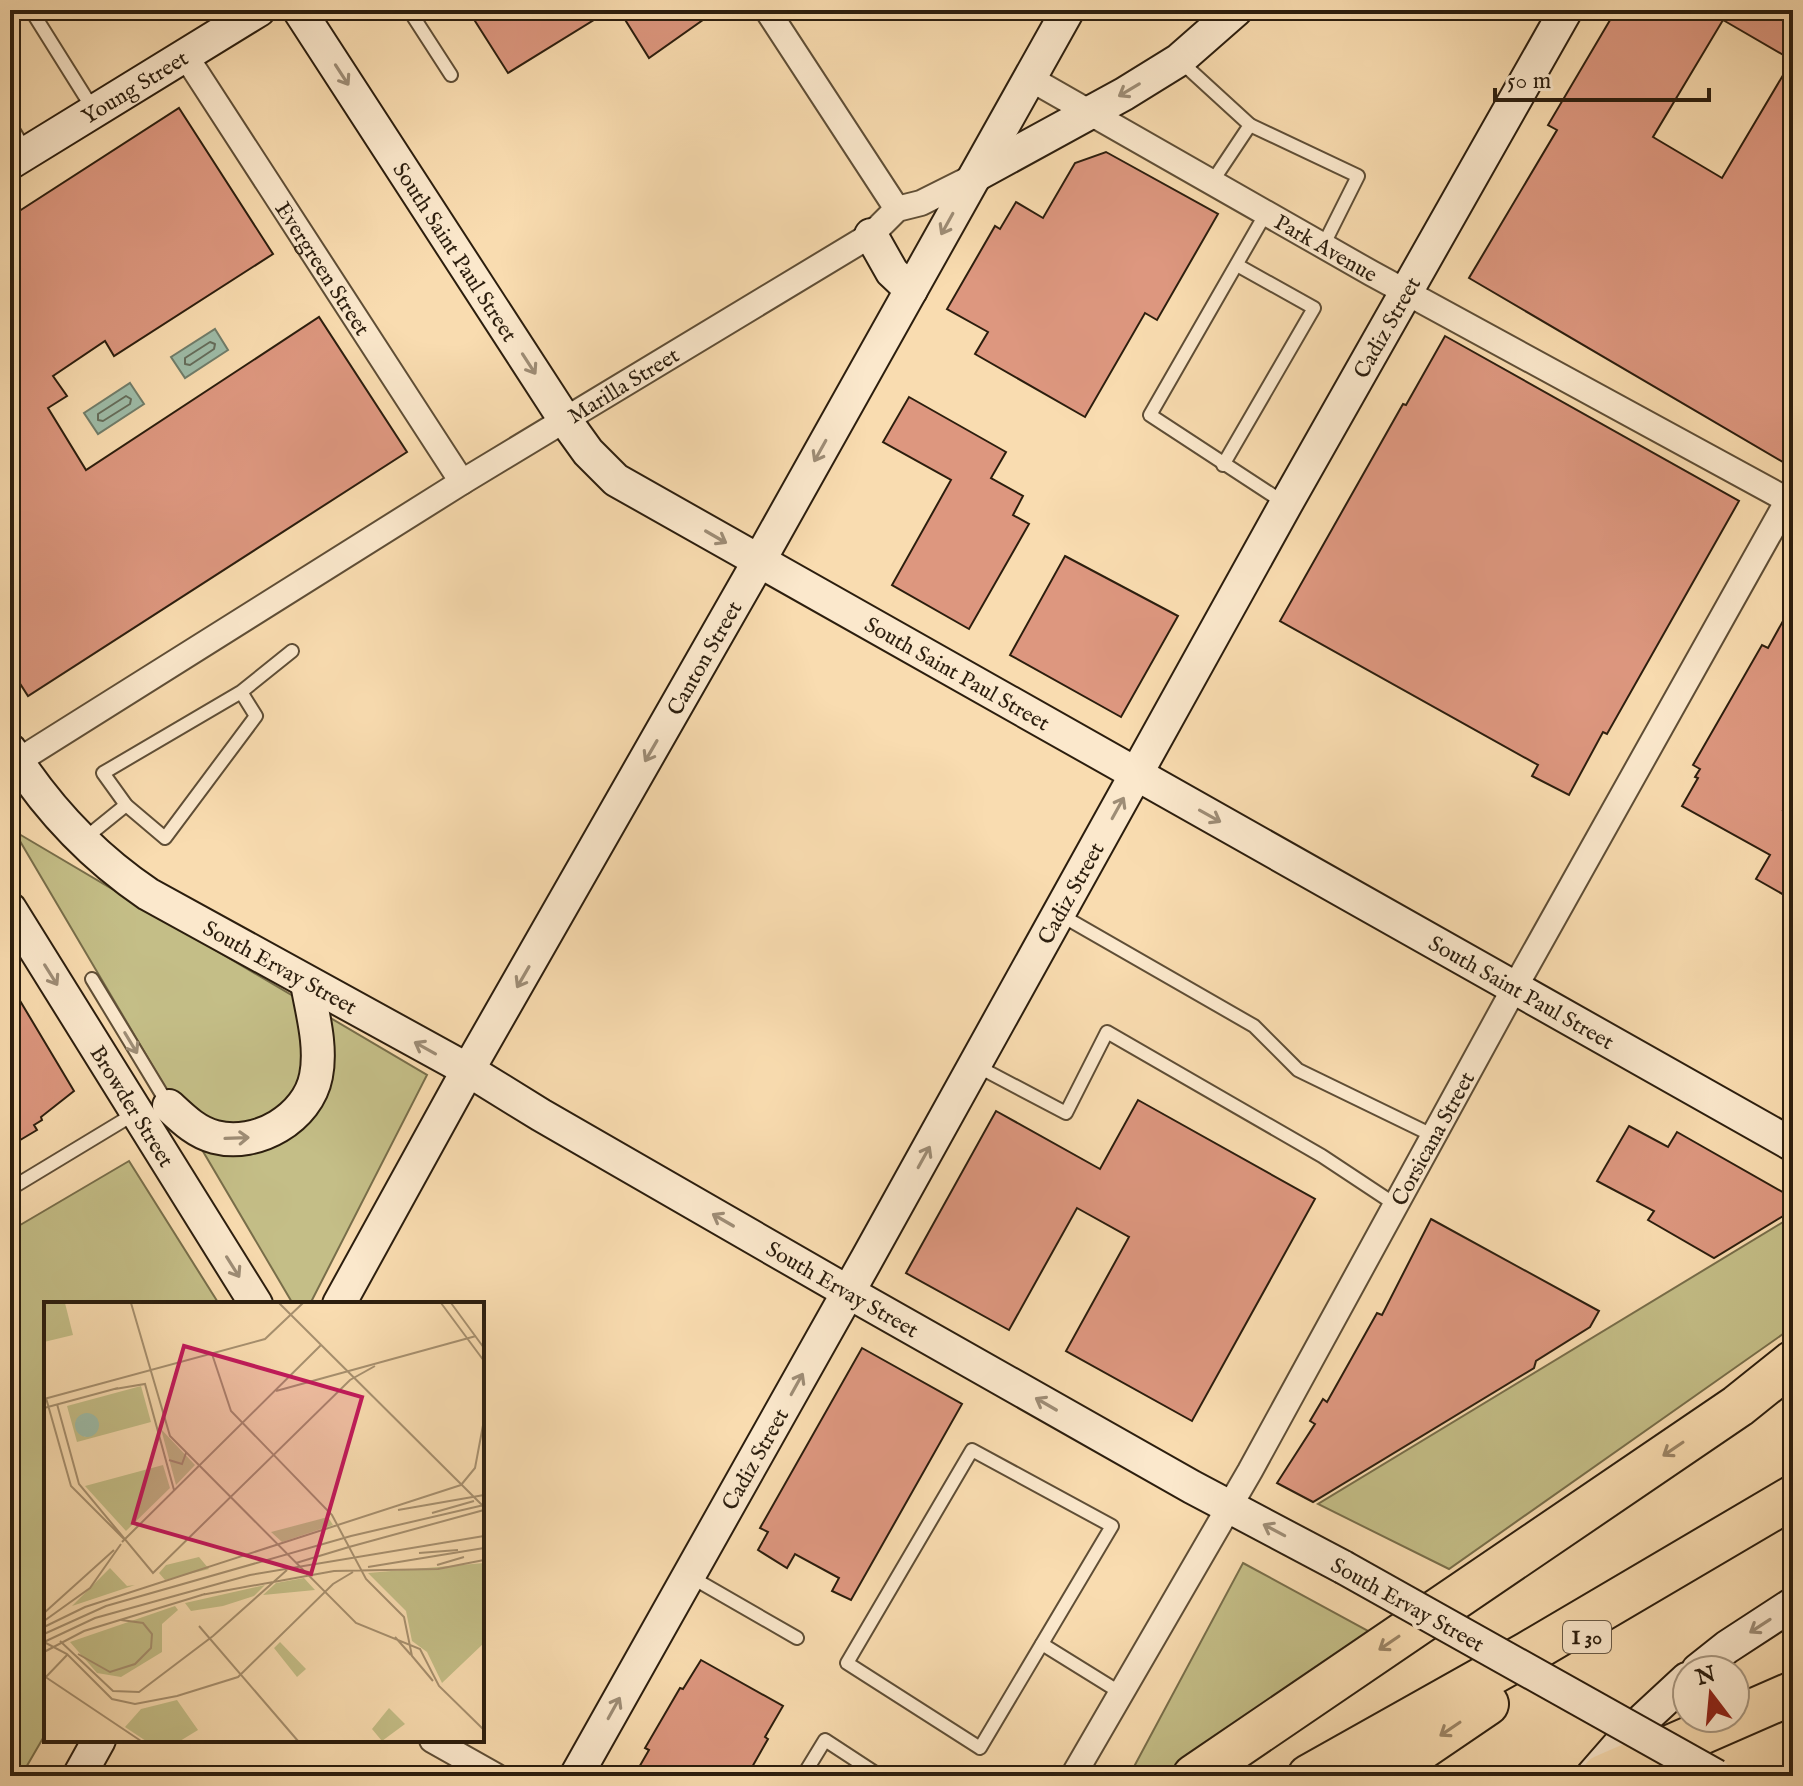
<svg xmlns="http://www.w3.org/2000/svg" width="1803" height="1786" font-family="'IM FELL English',serif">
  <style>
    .green { fill: #c4be87; stroke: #786e4a; stroke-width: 2 }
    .water { fill: #9ebca8; stroke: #707d6a; stroke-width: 2 }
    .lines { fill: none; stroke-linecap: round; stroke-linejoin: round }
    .shore { stroke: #656d5b; stroke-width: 2 }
    .building { fill: #dd977f; stroke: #2c1e0e; stroke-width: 2; fill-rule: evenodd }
    .service-casing { stroke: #5f4e36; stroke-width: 16 }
    .minor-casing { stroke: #5f4e36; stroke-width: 28 }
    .secondary-casing { stroke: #2c1e0e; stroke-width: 36 }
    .motorway-casing { stroke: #2c1e0e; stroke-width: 46 }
    .service { stroke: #fbe8cc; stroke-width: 12 }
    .minor { stroke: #fbe8cc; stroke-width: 24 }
    .secondary { stroke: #fbe8cc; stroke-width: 32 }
    .motorway { stroke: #f9dcb0; stroke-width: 42 }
    .secondary-bridge-casing { stroke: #2c1e0e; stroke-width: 36; stroke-linecap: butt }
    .secondary-bridge { stroke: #fbe8cc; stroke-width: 32 }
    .oneway { stroke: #9e8d76 }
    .oneway2 { stroke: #9d8667 }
    .labels { text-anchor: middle; stroke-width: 8; stroke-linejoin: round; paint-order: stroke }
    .shield { fill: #fbe8cc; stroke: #6a5b47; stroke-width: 2 }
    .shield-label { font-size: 20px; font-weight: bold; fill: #2c1e0e }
    .street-label { font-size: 22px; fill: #2c1e0e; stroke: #fbe8cc }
    .inset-road { fill: none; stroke: #a7906f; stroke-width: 2 }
    .view { fill: #c2185b; fill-opacity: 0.15; stroke: #c2185b; stroke-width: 4 }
    .inset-edge { fill: none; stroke: #2c1e0e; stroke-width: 4 }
  </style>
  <rect width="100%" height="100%" fill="#f9dcb0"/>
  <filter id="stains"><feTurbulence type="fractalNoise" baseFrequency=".0025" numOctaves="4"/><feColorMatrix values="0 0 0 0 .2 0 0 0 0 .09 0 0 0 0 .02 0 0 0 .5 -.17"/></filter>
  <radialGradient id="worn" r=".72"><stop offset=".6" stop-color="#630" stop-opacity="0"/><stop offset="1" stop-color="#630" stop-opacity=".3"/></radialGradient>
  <g class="green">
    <polygon points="14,831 427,1075 310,1304 293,1304"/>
    <polygon points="129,1161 219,1304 46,1304 46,1733 21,1776 10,1776 10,1231"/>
    <polygon points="1793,1216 1793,1327 1449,1569 1318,1504"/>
    <polygon points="1243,1563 1372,1633 1160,1776 1129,1776"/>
  </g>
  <g class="water">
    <polygon points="215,329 228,350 185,378 171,357"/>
    <polygon points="130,383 144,404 98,434 84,413"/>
  </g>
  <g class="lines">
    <g class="shore">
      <polygon points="210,342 215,344 214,349 190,365 185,364 185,358"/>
      <polygon points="126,396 131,399 130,404 103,421 98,420 98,414"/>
    </g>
  </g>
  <g class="building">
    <polygon points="468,10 610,10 508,73"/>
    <polygon points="619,10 717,10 649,58"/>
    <path d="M1616,10H1793V468L1469,278L1557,130L1548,125ZM1723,20L1792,60L1722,178L1653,137Z"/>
    <polygon points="179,108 273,254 114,356 105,341 53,376 67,396 48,408 86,470 319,317 407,452 28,696 10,668 10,217"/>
    <polygon points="1106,152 1218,214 1157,320 1145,313 1085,417 975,354 988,332 947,309 995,226 1000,229 1016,202 1043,218 1075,163"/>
    <polygon points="1445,336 1739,501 1607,734 1603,732 1569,795 1532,776 1538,765 1280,621 1403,404 1406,405"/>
    <polygon points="909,397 1006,452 991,478 1023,496 1013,515 1029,524 969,629 892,585 951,480 883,442"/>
    <polygon points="1065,556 1178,616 1121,717 1010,655"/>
    <polygon points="1793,603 1793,792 1783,810 1793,814 1793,900 1756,879 1770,855 1682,806 1698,778 1695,777 1700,769 1693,765 1762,645 1768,648"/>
    <polygon points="10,984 74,1091 41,1117 42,1120 34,1125 37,1130 10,1146"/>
    <polygon points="1138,1100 1315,1199 1192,1421 1066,1351 1129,1237 1077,1208 1009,1330 906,1273 996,1111 1100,1169"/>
    <polygon points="1629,1126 1668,1147 1677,1132 1793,1198 1793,1210 1714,1258 1648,1220 1654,1211 1597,1181"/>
    <polygon points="1431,1219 1599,1311 1590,1327 1536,1361 1534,1368 1313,1502 1277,1483 1315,1424 1310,1421 1323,1399 1327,1402 1377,1313 1382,1315"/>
    <polygon points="862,1348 962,1404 851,1600 832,1591 839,1578 795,1554 787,1568 758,1550 768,1532 760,1528"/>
    <polygon points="701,1660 783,1706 765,1737 768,1739 747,1776 634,1776 649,1750 645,1748 680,1688 683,1689"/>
  </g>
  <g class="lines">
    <g class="service-casing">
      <g id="service">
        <polyline points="31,10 93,109"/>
        <polyline points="409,10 451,75"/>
        <polyline points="1179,60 1250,125 1212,182"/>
        <polyline points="10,125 27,153"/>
        <polyline points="1250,125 1358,176 1323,246"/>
        <polyline points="1266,213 1150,415 1286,504"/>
        <polyline points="1223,465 1314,308 1237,265"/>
        <polyline points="241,692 256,716 165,838 126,805 103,773 241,692 292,651"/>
        <polyline points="84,839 126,805"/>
        <polyline points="1059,914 1254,1026 1298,1070 1434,1136"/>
        <polyline points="92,979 169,1106"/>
        <polyline points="975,1065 1066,1113 1107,1032 1322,1156 1396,1205"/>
        <polyline points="10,1189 134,1114"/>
        <polygon points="972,1450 1112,1526 980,1748 847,1663"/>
        <polyline points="691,1577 797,1638"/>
        <polyline points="1042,1644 1121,1693"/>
        <polyline points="803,1776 825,1740 880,1776"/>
      </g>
    </g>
    <g class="minor-casing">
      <g id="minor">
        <polyline points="767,10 897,209"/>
        <path id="s1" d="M185,55L462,482"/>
        <path id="s2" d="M1031,79L1371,273L1793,503"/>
        <path id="s3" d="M10,766L462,482L871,235L897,209L921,203L973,177"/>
        <polyline points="432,1740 496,1776"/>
        <path id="s4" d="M1073,1776L1250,1471L1515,987L1788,500"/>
      </g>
    </g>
    <g class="secondary-casing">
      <g id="secondary">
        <path id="s5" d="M299,10L565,420L588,452L616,480L1793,1145"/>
        <path id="s6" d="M10,163L259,10"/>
        <polyline points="976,175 1124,94 1179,60 1236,10"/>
        <polyline points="871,235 892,272 911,290"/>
        <path id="s7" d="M10,750C46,807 92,856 148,894L468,1070L541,1115L848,1292L1192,1487L1343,1567"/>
        <path id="s8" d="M10,909L256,1304"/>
        <path d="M169,1106C183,1119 196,1132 215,1137C257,1148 308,1118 316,1076C322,1046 312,1012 307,983"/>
        <path id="s9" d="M339,1304L468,1070L759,561L1068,10"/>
        <polyline points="1698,1670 1727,1647 1793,1604"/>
        <polyline points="79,1776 99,1740"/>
        <path id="s10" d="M576,1776L868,1257L1286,504L1566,10"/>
        <polyline points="1592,1776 1633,1729 1687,1679"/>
      </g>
    </g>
    <g class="motorway-casing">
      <g id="motorway">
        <polyline points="1194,1776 1738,1406 1793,1362"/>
        <polyline points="1309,1776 1528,1653 1793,1497"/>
        <polyline points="1381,1776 1487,1704"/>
        <polyline points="1603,1776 1793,1693"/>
      </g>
    </g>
    <use href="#service" class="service"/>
    <use href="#minor" class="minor"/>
    <use href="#secondary" class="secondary"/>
    <use href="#motorway" class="motorway"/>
    <g class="secondary-bridge-casing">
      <polyline id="secondary-bridge" points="1343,1567 1716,1776"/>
    </g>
    <use href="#secondary-bridge" class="secondary-bridge"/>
  </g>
  <defs><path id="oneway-shaft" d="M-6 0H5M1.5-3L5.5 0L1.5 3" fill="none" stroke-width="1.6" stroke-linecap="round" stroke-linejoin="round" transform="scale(2)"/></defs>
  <g class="oneway">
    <use href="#oneway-shaft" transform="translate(342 75) rotate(57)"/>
    <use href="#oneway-shaft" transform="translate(1129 90) rotate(149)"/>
    <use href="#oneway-shaft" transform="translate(947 224) rotate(119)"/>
    <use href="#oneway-shaft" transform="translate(529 364) rotate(57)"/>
    <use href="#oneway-shaft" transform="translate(820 451) rotate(119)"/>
    <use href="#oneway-shaft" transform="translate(716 537) rotate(30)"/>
    <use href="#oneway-shaft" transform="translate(651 751) rotate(120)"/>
    <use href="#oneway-shaft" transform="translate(1118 808) rotate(-61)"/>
    <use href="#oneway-shaft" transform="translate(1210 816) rotate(29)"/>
    <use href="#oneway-shaft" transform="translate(51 975) rotate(58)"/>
    <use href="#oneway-shaft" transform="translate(523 977) rotate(120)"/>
    <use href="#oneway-shaft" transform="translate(131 1043) rotate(59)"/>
    <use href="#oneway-shaft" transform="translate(425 1048) rotate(-151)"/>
    <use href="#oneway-shaft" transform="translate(237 1138) rotate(-2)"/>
    <use href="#oneway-shaft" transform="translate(924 1157) rotate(-61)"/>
    <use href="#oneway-shaft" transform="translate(723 1220) rotate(-150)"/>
    <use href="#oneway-shaft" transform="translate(233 1267) rotate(58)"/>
    <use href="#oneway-shaft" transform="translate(797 1384) rotate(-61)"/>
    <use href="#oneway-shaft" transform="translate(1046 1404) rotate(-150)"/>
    <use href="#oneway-shaft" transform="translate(1274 1530) rotate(-152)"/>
    <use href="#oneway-shaft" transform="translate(1760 1626) rotate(147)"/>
    <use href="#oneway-shaft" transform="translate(614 1708) rotate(-61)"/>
  </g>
  <g class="oneway2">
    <use href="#oneway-shaft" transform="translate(1673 1449) rotate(146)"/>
    <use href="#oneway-shaft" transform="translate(1389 1643) rotate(146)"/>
    <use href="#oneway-shaft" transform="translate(1450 1729) rotate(146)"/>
  </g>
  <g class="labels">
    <rect class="shield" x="1563" y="1621" width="48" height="32" rx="6"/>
    <g class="shield-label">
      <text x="1587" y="1644">I 30</text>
    </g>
    <g class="street-label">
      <text dy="8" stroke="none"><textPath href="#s6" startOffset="146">Young Street</textPath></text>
      <text dy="8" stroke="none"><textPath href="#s2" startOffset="340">Park Avenue</textPath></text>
      <text dy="8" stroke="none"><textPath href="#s5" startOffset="288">South Saint Paul Street</textPath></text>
      <text dy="8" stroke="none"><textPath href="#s1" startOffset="254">Evergreen Street</textPath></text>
      <text dy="8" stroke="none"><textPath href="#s10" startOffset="1660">Cadiz Street</textPath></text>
      <text dy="8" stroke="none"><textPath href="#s3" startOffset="722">Marilla Street</textPath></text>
      <text dy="8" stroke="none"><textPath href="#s9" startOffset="742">Canton Street</textPath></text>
      <text dy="8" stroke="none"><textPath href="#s5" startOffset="960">South Saint Paul Street</textPath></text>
      <text dy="8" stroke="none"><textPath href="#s10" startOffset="1012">Cadiz Street</textPath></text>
      <text dy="8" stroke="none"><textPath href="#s7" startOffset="352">South Ervay Street</textPath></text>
      <text dy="8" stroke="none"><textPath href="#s5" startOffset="1608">South Saint Paul Street</textPath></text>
      <text dy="8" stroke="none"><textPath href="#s8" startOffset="232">Browder Street</textPath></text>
      <text dy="8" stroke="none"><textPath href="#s4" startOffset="732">Corsicana Street</textPath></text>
      <text dy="8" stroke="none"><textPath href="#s7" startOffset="1000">South Ervay Street</textPath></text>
      <text dy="8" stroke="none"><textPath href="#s10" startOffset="364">Cadiz Street</textPath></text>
      <text transform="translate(1408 1604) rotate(29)" y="8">South Ervay Street</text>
    </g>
  </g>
  <g transform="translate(44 1302)">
    <rect width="440" height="440" fill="#f9dcb0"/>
    <path d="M0,1H21L29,33L0,40ZM97,84L107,120L33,140L23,104ZM40,112L55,122L41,135L33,128V117ZM117,127L151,163L132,183ZM119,163L126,186L82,229L41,184ZM284,215L289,223L238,240L227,230ZM155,255L165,267L121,278L115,271L122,263ZM440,261V341L398,381L383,350L368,339L362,309L324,271ZM66,266L83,284L91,283L28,304ZM260,276L271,288L219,293L232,281ZM221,283L210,294L179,304L147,309L141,301ZM131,304L134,308L118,322V350L77,375L53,371L26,340ZM236,340L262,367L253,375L230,346ZM133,398L154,428L136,439H102L81,425L97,407ZM345,406L361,422L338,439L328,427Z" fill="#c4be87" fill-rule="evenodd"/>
    <path d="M31 123a12 12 0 1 1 24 0a12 12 0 1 1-24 0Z" fill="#9ebca8"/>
    <path class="inset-road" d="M87,1L126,134L312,321L376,347L395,384L440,428M235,1L440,205M397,1L440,59M407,1L440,46M168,52L187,109L288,213L322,277L360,315L368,354L389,379M71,87L101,82L130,188M232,89L432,34M2,96L27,184L81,238M0,97L221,37L259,1M13,102L35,182L109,271L306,78L331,64M0,106L74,86M125,158L138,162L142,151M417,183L431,166L440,118M354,208L440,193M388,211L430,199M78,240L277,43M305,245L440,208M375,251L414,248M252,261L305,245M393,263L420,255M324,265L440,246M157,293L290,269L394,267L440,258M0,311L70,248M0,319L46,286L77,242M155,324L254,439M0,325L41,305L417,183M0,332L62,304L307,234L440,203M351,335L367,353M16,339L69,389L95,390L169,334L243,268M0,340L23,352L68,397L91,402L133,394L194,375L289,282L309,270M0,340L51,316L206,273L440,234M0,350L40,329L161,292M34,352L66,370L91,362L107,346L108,332L99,321L77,318M0,374L97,439M0,377L24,352"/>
    <path class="view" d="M140,44L318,95L267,272L89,221Z"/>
    <rect width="440" height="440" class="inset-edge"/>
  </g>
  <rect width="1803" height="1786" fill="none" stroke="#f9dcb0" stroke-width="40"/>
  <rect x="12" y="12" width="1779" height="1762" fill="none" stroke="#2c1e0e" stroke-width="4"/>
  <rect x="20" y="20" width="1763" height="1746" fill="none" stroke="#2c1e0e" stroke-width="2"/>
  <g transform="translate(1711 1694) rotate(344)"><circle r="38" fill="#fbe8cc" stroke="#a89780" stroke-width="2"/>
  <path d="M0-6L14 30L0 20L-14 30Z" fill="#8f2418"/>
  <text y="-12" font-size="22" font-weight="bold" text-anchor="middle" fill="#2c1e0e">N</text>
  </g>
  <path d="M1495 88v12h214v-12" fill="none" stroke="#2c1e0e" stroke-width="4"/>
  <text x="1507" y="88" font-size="24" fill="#2c1e0e" stroke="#fbe8cc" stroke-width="6" paint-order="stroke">50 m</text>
  <rect width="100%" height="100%" filter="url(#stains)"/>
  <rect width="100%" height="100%" fill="url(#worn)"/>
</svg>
